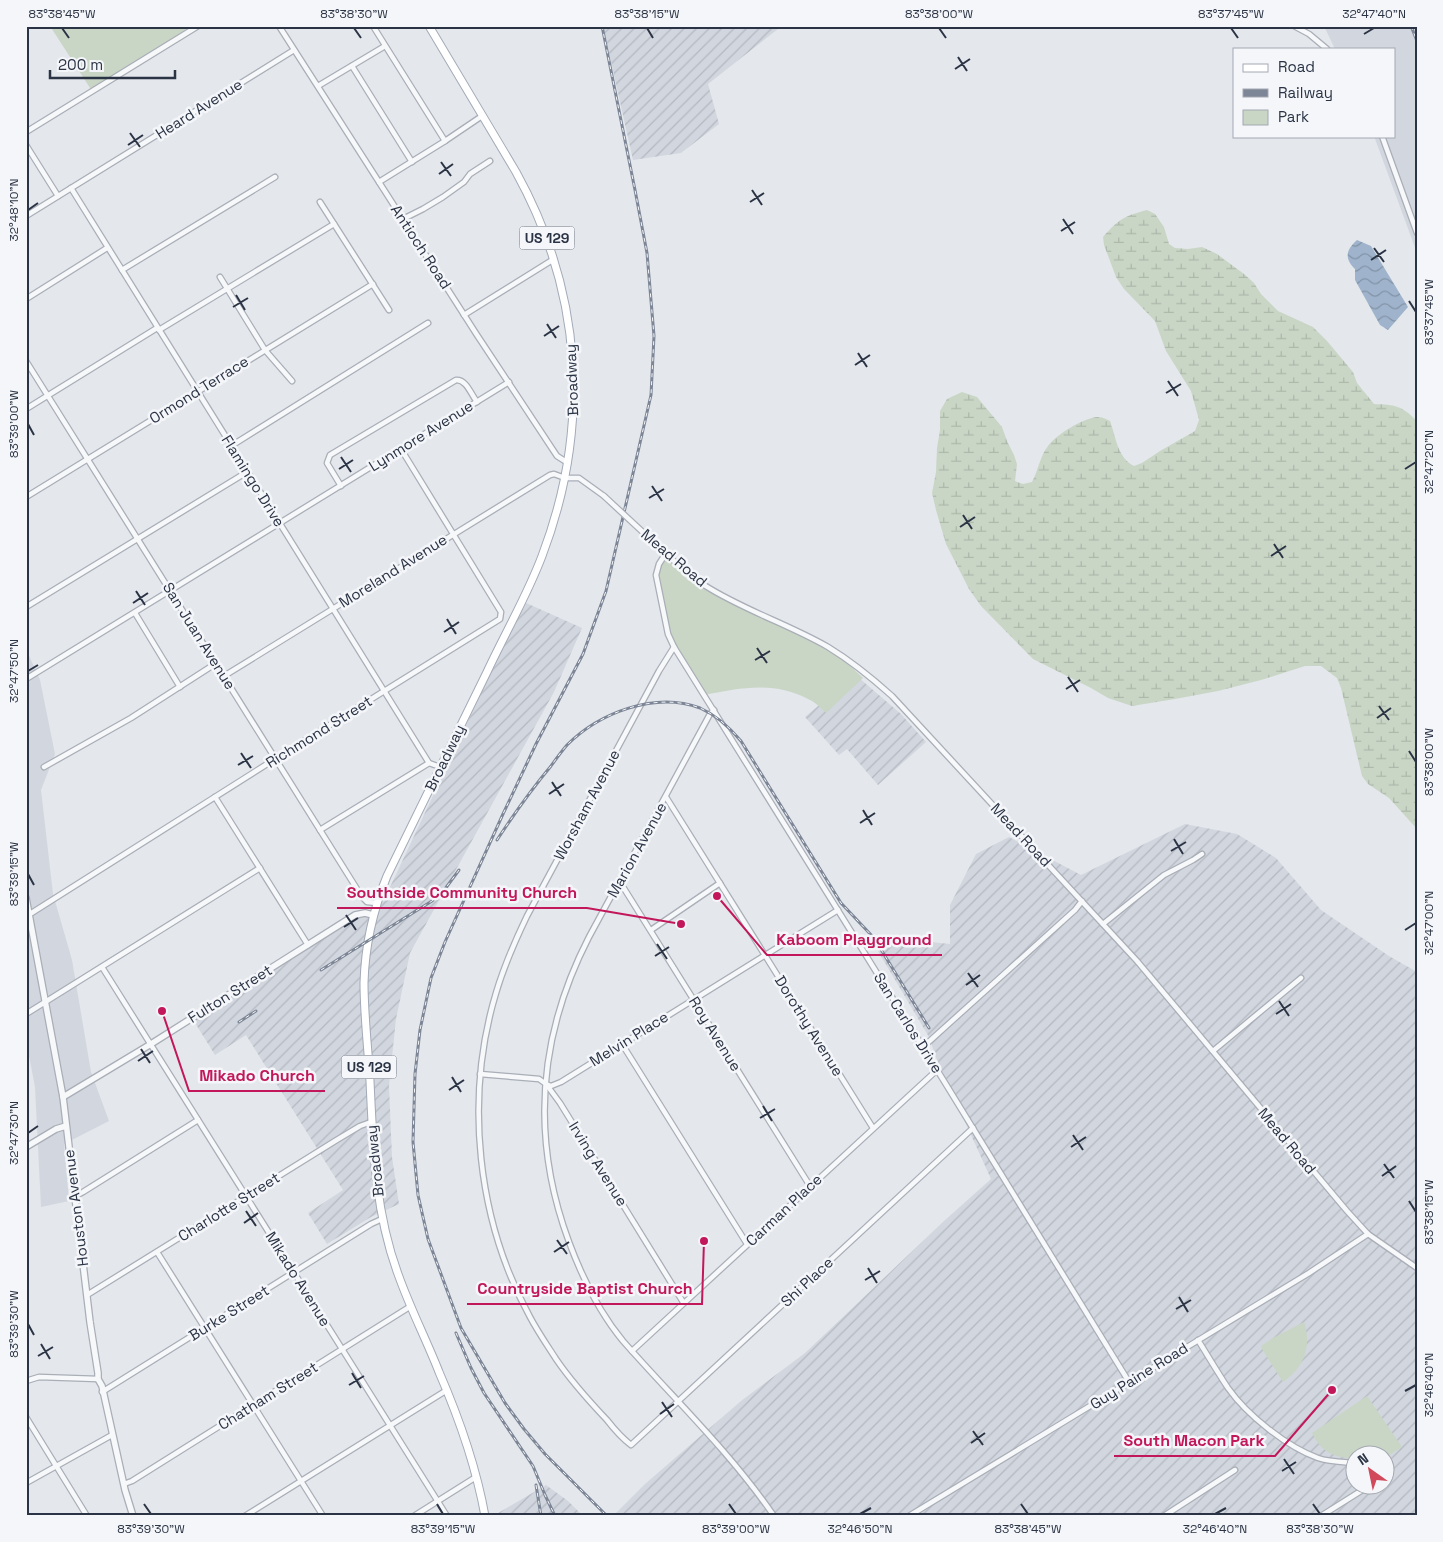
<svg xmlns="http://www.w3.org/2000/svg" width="1443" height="1542" font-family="'Space Grotesk',sans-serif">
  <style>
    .built { fill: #d2d6de }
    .industrial { fill: url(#industrial-furrows); fill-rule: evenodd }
    .wetland { fill: url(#wetland-marsh) }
    .park { fill: #c9d6c5 }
    .water { fill: url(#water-waves) }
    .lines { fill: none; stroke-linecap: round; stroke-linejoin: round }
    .minor-casing { stroke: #a9aeb7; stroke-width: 7 }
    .tertiary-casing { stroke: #a9aeb7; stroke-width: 8 }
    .primary-casing { stroke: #a3abb8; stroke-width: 9 }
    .minor { stroke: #f7f8fa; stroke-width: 4.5 }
    .tertiary { stroke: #f7f8fa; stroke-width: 5.5 }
    .primary { stroke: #fff; stroke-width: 7 }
    .rail-casing { stroke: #7d8696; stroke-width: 3 }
    .rail { stroke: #f4f6f9; stroke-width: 1; stroke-dasharray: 4; stroke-linecap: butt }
    .minor-bridge-casing { stroke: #a9aeb7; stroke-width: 7; stroke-linecap: butt }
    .minor-bridge { stroke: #f7f8fa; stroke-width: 4.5 }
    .ticks { fill: none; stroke: #2b3445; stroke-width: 2 }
    .labels { text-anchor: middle; stroke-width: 5; stroke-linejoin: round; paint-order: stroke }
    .shield { fill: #f4f6f9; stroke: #676e7b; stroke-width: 1 }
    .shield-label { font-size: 14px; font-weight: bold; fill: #2b3445 }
    .street-label { font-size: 15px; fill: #2b3445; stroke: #f4f6f9 }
    .leader { fill: none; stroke: #c2185b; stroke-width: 2 }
    .callout-dot { fill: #c2185b; stroke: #f4f6f9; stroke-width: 2 }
    .callout-label { font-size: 16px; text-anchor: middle; font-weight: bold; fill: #c2185b; stroke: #f4f6f9; stroke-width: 5; stroke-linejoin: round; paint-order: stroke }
    .neatline { fill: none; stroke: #2b3445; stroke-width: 2 }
    .ticks-label { font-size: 12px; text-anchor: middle; fill: #2b3445 }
  </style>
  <defs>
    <pattern id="industrial-furrows" width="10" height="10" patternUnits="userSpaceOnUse" patternTransform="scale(1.25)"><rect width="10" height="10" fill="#d2d6de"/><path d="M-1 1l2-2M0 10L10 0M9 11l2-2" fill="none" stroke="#b4b8c0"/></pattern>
    <pattern id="wetland-marsh" width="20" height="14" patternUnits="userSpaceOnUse" patternTransform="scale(1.25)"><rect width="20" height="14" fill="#c9d6c5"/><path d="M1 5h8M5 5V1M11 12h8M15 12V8" fill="none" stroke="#adb8ab"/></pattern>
    <pattern id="water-waves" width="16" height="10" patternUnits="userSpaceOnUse" patternTransform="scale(1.25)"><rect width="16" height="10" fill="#9fb4cc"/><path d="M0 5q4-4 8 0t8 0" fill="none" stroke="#8293a7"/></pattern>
  </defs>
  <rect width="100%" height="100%" fill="#e4e7ec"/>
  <g class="built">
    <polygon points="1324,26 1417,26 1417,253 1374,136 1394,136 1394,49 1335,49"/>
    <polygon points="26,649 40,680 55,754 41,790 53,894 72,960 91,1072 109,1121 64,1144 69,1201 41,1207 35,1087 26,1040"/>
  </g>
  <g class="industrial">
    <polygon points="603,26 776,26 778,29 708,84 719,124 681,153 633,160"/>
    <polygon points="524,602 582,628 554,692 410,953 396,1019 389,1086 392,1157 399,1204 371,1217 327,1244 308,1213 343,1190 246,1035 215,1055 192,1018 383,902"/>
    <polygon points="851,671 901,714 926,742 878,785 847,749 839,755 805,717 819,705"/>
    <path d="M1185,824L1237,834L1276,858L1321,910L1389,956L1417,972V1516H613L645,1484L741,1401L805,1353L944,1221L991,1179L937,1060L929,1037L869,936L950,944V905L976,854L1009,837L1081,875ZM1356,1454H1386V1484H1356Z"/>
    <polygon points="546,1485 568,1501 583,1516 493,1516"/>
  </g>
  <path class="wetland" d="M1147,210L1155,214L1164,227L1169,244L1175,248L1188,249L1202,247L1217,254L1244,274L1254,283L1261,294L1278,311L1313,327L1327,341L1353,372L1357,383L1374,404C1395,405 1401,405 1417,421V829L1389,798L1368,784L1362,776L1341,688L1337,678L1321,666H1305L1261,680L1218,691L1175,699L1132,706L1108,698L1091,688L1033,659L981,606L969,589L946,544L936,510L932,493L936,472L937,448L940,430V411L947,399L962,392L977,397L1002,427L1007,441L1014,455L1017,464L1015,481L1023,484L1032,482C1038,471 1040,456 1048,446C1057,434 1083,418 1098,417C1102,417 1106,419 1110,421C1116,437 1117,457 1134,466L1142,463L1160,451L1195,431L1199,420L1191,391L1166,351L1155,321L1124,289L1116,277L1104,245L1103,237C1119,219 1124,216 1147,210Z"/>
  <g class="park">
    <polygon points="50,26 191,26 92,91"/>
    <path d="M664,555L688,580L719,597L754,612L808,639L845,661L863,678L826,713C821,708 815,702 808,699C772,681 742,688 704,695L674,646L669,632L656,579L658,564Z"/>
    <path d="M1304,1322C1312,1347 1304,1368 1283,1382L1262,1349L1261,1346L1273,1338Z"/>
    <path d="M1367,1396L1402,1447L1386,1457V1454H1356L1355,1459C1334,1457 1322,1453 1312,1433Z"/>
  </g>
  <path class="water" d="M1357,240L1371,246L1408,307L1388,330L1380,325L1355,280V269C1344,258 1346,250 1357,240Z"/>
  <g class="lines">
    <g class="minor-casing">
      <g id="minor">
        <polyline points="279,26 477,335 557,456 568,463"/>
        <polyline points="373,26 445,141"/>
        <polyline points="1294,26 1309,34 1327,49"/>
        <polyline points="352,66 412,162"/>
        <polyline points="318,86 385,46"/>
        <polyline points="26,132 198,26"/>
        <polyline points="1382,136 1417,233"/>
        <polyline points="26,145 58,196"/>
        <polyline points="379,182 445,141 482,116"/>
        <polyline points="71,188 429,763 440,767"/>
        <polyline points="320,202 389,310"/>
        <polyline points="26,216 294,50"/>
        <polyline points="403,219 423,209 443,197 464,182 470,174 490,161"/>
        <polyline points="122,270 275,177"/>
        <polyline points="220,277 265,350 292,381"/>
        <polyline points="26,299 107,248"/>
        <polyline points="464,315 554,259"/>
        <polyline points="159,330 334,224"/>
        <polyline points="26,361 362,897 367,902 377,903"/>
        <polyline points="26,409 157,328"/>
        <polyline points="231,446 428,323"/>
        <path d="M341,486L327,463L330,455L456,380C466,379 471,394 477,402"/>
        <polyline points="26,497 373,284"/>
        <path d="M646,535C665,553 683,571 704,585C743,610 788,624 828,647C851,661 872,678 892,696L1137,961L1347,1211L1368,1234L1417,1268"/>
        <polyline points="666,553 659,564 656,575 668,634 674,647 923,1047 1129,1382"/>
        <polyline points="26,607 247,472"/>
        <polyline points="135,613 180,687"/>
        <path d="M674,647L659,671L527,916C515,941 504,966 496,993C464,1099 477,1220 530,1317C538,1332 547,1345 556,1359C571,1381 589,1401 607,1420C614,1429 622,1438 631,1445L973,1128"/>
        <polyline points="224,676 550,475 554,474 565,478 579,478 604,496"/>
        <polyline points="26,679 509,382"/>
        <path d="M714,710L710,714L589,937C538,1036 530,1137 569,1242C582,1277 599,1312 623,1341C674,1399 730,1452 774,1516"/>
        <polyline points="44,767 131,718 215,664"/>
        <polyline points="215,797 308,945"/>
        <polyline points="666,797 873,1128"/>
        <polyline points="320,830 429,763"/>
        <polyline points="620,882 810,1186"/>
        <polyline points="26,915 30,914 275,759 500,619 501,612 401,449"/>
        <polyline points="1103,924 1164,875 1193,860 1202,854"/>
        <polyline points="651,930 720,883"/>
        <polyline points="102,967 447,1516"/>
        <polyline points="26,1014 260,868"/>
        <polyline points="622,1044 747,1244"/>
        <polyline points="923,1047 1075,910 1082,901"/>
        <polyline points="1213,1051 1301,978"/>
        <polyline points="480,1074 539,1079 546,1084 560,1103 683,1302"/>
        <polyline points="546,1084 551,1086 561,1082 838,910"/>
        <polyline points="75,1196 83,1192 198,1120"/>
        <polyline points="157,1252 323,1516"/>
        <polyline points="87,1295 335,1141 360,1126 371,1122"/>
        <path d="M1198,1340C1208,1356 1218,1373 1228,1388C1247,1415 1287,1447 1318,1458C1329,1462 1344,1462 1356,1463"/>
        <polyline points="632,1351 937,1070"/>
        <polyline points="26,1381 39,1377 98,1379"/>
        <polyline points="102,1392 371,1224 382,1219"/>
        <polyline points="26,1417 87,1516"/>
        <polyline points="26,1483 112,1435"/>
        <polyline points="124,1484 132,1481 411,1306"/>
        <polyline points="245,1516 447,1390"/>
        <polyline points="414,1516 476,1477"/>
        <polyline points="909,1516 1309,1273 1368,1234"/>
        <polyline points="1164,1516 1235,1470"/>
        <polyline points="1321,1516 1372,1484"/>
      </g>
    </g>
    <g class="tertiary-casing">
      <g id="tertiary">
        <polyline points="26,898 63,1097 90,1322 98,1373 98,1379 102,1386 125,1490 133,1516"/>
        <polyline points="63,1097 151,1044 355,915 365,913 373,915"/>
        <polyline points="26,1147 56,1129 66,1126"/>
      </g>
    </g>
    <g class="primary-casing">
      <path id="primary" d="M429,26L516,172C583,293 591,427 542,556C527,596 505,633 487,672C453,740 420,808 387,876C373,910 365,946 364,983C364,1015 368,1048 370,1081C373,1147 375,1212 398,1274C410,1308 426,1339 439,1372C459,1418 476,1466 485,1516"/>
    </g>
    <use href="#minor" class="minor"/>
    <use href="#tertiary" class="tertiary"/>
    <use href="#primary" class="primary"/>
    <g class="rail-casing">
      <g id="rail">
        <polyline points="602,26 635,190 647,253 654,336 651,395 606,591 583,654 536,744 503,814 445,942 431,978 420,1030 415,1074 413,1142 418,1195 428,1239 461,1328 505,1403 524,1429 545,1454 607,1516"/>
        <polyline points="1411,26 1417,41"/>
        <path d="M497,840C514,814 531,790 551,766C556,759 561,752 567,745C599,713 655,691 700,708C716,715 730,728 741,741L841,903L874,938L929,1028"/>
        <polyline points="321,970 432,901 445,889 459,870"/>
        <polyline points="239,1022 256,1011"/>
        <polyline points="456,1333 471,1368 484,1393 533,1466 545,1495 555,1516"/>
        <polyline points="536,1485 541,1516"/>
      </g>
    </g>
    <use href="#rail" class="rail"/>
    <g class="minor-bridge-casing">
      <polyline id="minor-bridge" points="604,496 646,535"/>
    </g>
    <use href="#minor-bridge" class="minor-bridge"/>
  </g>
  <path class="ticks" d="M62,28L69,38M354,28L361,38M647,28L653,38M939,28L946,38M1231,28L1238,38M1364,34L1374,28M958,57L967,71M955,69L970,59M130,133L140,147M128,145L143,135M441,162L451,176M439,174L453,164M752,190L762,205M750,202L764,193M28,210L38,203M1063,219L1073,234M1061,231L1075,222M1374,248L1384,262M1371,260L1386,250M236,295L245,310M1409,301L1416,312M233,307L248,298M547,324L556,338M544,336L559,326M858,353L867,367M855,365L870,355M1168,381L1178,396M1166,393L1181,384M28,424L34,435M341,457L351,472M339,469L353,460M1405,469L1416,462M652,486L662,501M649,498L664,489M963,515L972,529M960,527L975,517M1274,544L1283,558M1271,556L1286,546M136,591L145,605M133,603L148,593M447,619L456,634M444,632L459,622M757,648L767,663M755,660L770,651M28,671L38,665M1068,677L1078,692M1066,689L1080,680M1379,706L1389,720M1377,718L1391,708M1409,751L1416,762M241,753L251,768M238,765L253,756M552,782L561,796M549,794L564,784M863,810L872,825M860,823L875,813M1174,839L1183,854M1171,851L1186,842M28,874L34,885M346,915L356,930M344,927L358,918M1405,930L1416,923M657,944L667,959M655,956L669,947M968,973L978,987M966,985L980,975M1279,1001L1289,1016M1276,1014L1291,1004M141,1049L150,1063M138,1061L153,1051M452,1077L461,1092M449,1090L464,1080M763,1106L772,1121M760,1118L775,1109M28,1133L38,1126M1073,1135L1083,1150M1071,1147L1086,1137M1384,1164L1394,1178M1382,1176L1396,1166M1409,1201L1416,1212M246,1211L256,1226M244,1223L258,1213M557,1240L567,1254M554,1252L569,1242M868,1268L877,1283M865,1280L880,1271M1179,1297L1188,1312M1176,1309L1191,1300M28,1324L34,1335M41,1344L50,1359M38,1356L53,1347M352,1373L361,1388M349,1385L364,1376M1405,1391L1416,1385M662,1402L672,1417M660,1414L674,1404M973,1431L983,1445M971,1443L985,1433M1284,1459L1294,1474M1282,1471L1296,1462M144,1504L151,1514M437,1504L443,1514M729,1504L736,1514M1021,1504L1028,1514M1313,1504L1320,1514M860,1514L871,1508M1215,1514L1226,1508"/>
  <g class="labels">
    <g class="shield">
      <rect x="519.5" y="226.5" width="55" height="23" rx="4"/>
      <rect x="341.5" y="1055.5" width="55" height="23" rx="4"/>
    </g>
    <g class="shield-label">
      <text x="547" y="243">US 129</text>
      <text x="369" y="1072">US 129</text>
    </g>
    <g class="street-label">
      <text transform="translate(199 109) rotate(-32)" y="5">Heard Avenue</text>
      <text transform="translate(421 247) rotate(57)" y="5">Antioch Road</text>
      <text transform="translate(572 380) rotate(-92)" y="5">Broadway</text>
      <text transform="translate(199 390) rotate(-32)" y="5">Ormond Terrace</text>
      <text transform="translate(421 436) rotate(-32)" y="5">Lynmore Avenue</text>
      <text transform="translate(253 481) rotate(58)" y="5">Flamingo Drive</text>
      <text transform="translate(674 558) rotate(40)" y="5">Mead Road</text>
      <text transform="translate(393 571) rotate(-32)" y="5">Moreland Avenue</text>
      <text transform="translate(199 636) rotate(58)" y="5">San Juan Avenue</text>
      <text transform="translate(319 732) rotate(-32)" y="5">Richmond Street</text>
      <text transform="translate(445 758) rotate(-64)" y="5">Broadway</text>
      <text transform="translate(587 805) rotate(-62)" y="5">Worsham Avenue</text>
      <text transform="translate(1021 835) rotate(47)" y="5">Mead Road</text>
      <text transform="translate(637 850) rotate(-61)" y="5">Marion Avenue</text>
      <text transform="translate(230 994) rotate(-32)" y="5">Fulton Street</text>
      <text transform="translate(908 1023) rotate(58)" y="5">San Carlos Drive</text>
      <text transform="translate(809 1026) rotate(58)" y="5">Dorothy Avenue</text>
      <text transform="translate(715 1034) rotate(58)" y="5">Roy Avenue</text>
      <text transform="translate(629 1039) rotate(-32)" y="5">Melvin Place</text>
      <text transform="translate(1287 1141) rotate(50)" y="5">Mead Road</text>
      <text transform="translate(375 1161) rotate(-96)" y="5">Broadway</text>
      <text transform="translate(598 1164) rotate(58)" y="5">Irving Avenue</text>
      <text transform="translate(229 1207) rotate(-32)" y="5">Charlotte Street</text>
      <text transform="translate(76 1208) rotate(-97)" y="5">Houston Avenue</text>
      <text transform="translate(784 1210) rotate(-43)" y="5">Carman Place</text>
      <text transform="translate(298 1279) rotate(58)" y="5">Mikado Avenue</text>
      <text transform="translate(807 1282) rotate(-43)" y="5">Shi Place</text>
      <text transform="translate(229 1313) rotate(-32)" y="5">Burke Street</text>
      <text transform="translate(1139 1376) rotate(-32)" y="5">Guy Paine Road</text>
      <text transform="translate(268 1396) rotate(-32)" y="5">Chatham Street</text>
    </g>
  </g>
  <path class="leader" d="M681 924L587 908H337M717 896L767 955H942M162 1011L189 1091H325M704 1241L702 1304H467M1332 1390L1275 1456H1114"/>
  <g class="callout-dot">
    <circle cx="681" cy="924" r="5"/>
    <circle cx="717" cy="896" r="5"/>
    <circle cx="162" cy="1011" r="5"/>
    <circle cx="704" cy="1241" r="5"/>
    <circle cx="1332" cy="1390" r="5"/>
  </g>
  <g class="callout-label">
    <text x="462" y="898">Southside Community Church</text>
    <text x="854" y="945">Kaboom Playground</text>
    <text x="257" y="1081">Mikado Church</text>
    <text x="585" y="1294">Countryside Baptist Church</text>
    <text x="1194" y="1446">South Macon Park</text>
  </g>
  <rect width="1443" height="1542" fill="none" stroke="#f4f6f9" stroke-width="55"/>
  <rect x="1233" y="48" width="162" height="90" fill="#f4f6f9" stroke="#a4a8b1"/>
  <rect x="1243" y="64" width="25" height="8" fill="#ffffff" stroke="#a4a8b1"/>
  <text x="1278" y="72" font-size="15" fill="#2b3445">Road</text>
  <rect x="1243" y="89" width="25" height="8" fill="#7d8696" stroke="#a4a8b1"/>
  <text x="1278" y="98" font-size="15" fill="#2b3445">Railway</text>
  <rect x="1243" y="110" width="25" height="15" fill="#c9d6c5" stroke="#a4a8b1"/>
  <text x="1278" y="122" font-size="15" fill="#2b3445">Park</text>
  <g transform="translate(1370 1470) rotate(327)"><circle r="24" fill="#f4f6f9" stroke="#a4a8b1"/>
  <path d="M0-4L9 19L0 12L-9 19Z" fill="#d1495b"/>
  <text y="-8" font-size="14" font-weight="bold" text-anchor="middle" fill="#2b3445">N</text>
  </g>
  <path d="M50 70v8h125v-8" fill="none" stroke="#2b3445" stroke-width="2.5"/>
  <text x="58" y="70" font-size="15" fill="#2b3445" stroke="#f4f6f9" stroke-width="4" paint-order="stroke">200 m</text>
  <rect x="28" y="28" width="1388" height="1486" class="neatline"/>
  <g class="ticks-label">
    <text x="62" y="18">83°38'45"W</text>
    <text x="354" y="18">83°38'30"W</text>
    <text x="647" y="18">83°38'15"W</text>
    <text x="939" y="18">83°38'00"W</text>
    <text x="1231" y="18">83°37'45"W</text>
    <text x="1374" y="18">32°47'40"N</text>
    <text transform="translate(14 210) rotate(-90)" y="4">32°48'10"N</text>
    <text transform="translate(1429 312) rotate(-90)" y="4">83°37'45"W</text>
    <text transform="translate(14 424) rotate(-90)" y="4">83°39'00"W</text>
    <text transform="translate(1429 462) rotate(-90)" y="4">32°47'20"N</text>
    <text transform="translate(14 671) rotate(-90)" y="4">32°47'50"N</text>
    <text transform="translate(1429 762) rotate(-90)" y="4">83°38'00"W</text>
    <text transform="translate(14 874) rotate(-90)" y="4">83°39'15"W</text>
    <text transform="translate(1429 923) rotate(-90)" y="4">32°47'00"N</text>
    <text transform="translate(14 1133) rotate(-90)" y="4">32°47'30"N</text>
    <text transform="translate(1429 1212) rotate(-90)" y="4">83°38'15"W</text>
    <text transform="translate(14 1324) rotate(-90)" y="4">83°39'30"W</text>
    <text transform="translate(1429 1385) rotate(-90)" y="4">32°46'40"N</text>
    <text x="151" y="1533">83°39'30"W</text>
    <text x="443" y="1533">83°39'15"W</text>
    <text x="736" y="1533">83°39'00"W</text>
    <text x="860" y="1533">32°46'50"N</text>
    <text x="1028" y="1533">83°38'45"W</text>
    <text x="1215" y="1533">32°46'40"N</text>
    <text x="1320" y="1533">83°38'30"W</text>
  </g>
</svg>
